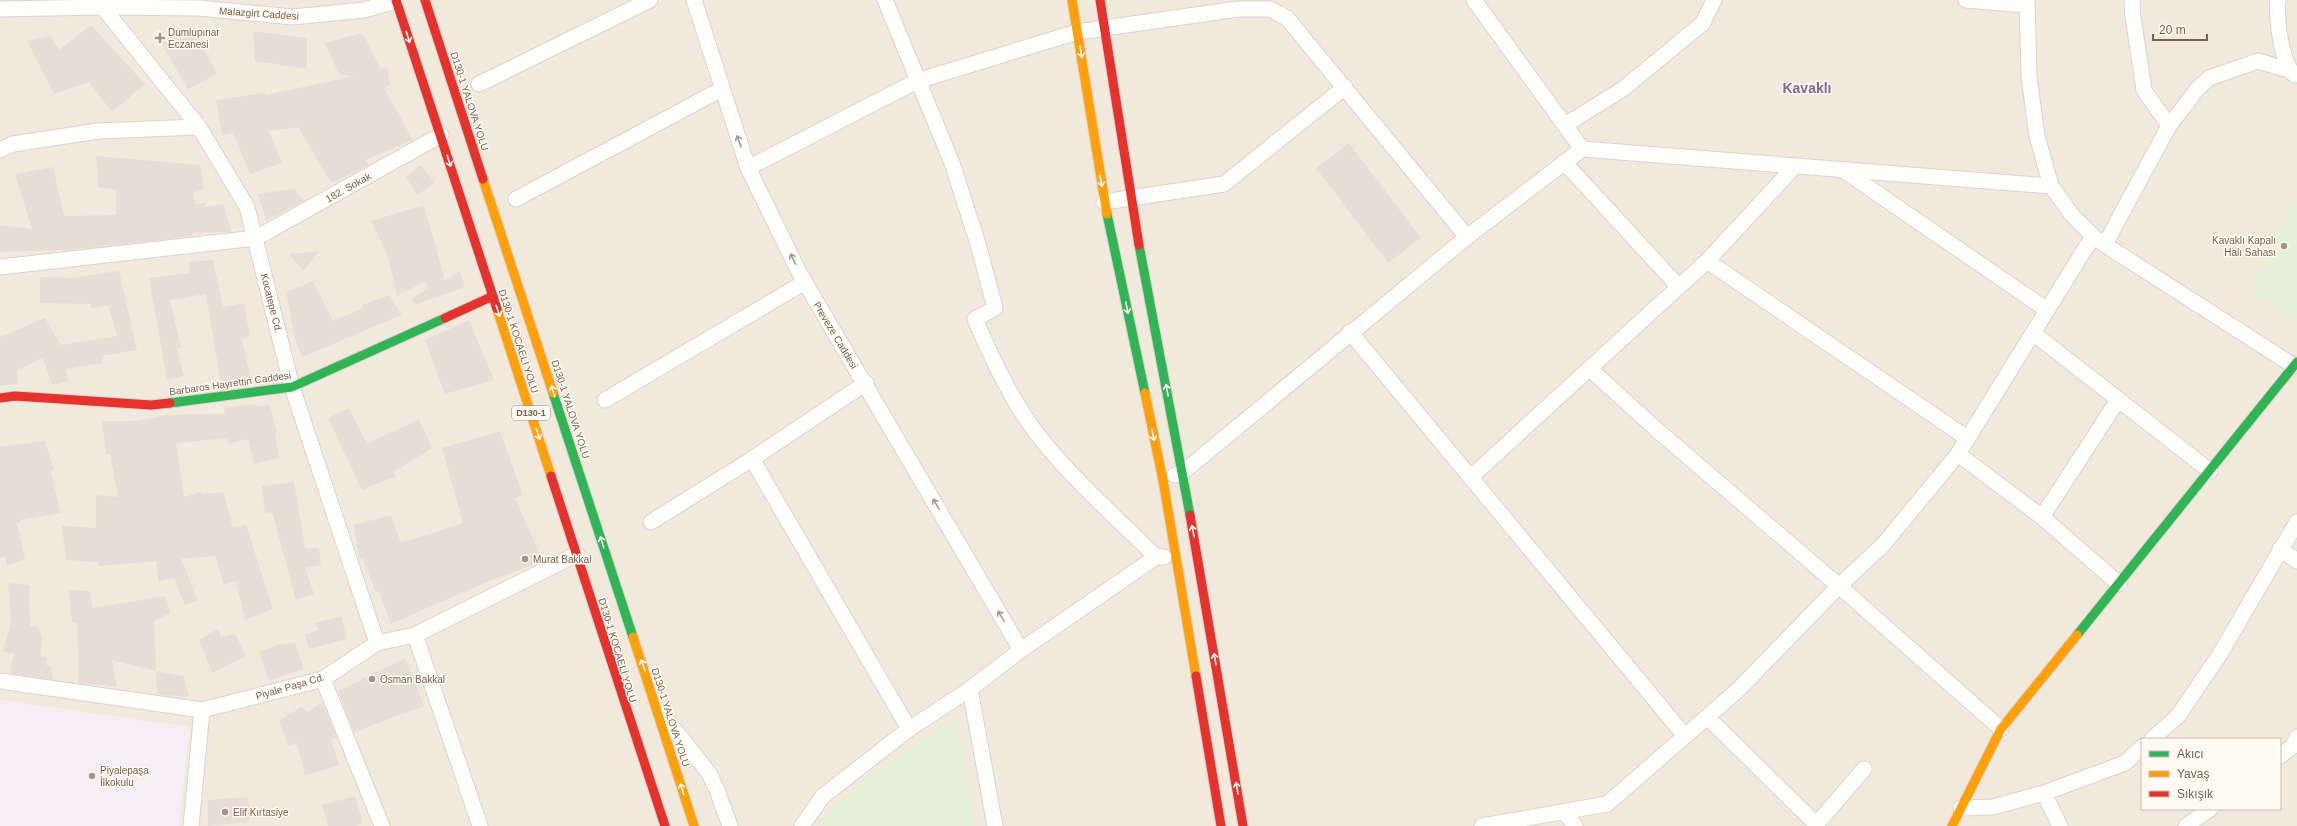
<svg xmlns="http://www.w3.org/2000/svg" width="2297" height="826" font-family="Arial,sans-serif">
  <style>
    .residential { fill: #f2e9dd; fill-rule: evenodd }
    .education { fill: #f6eef5 }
    .green { fill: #e5f1d9 }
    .building { fill: #e6ded6 }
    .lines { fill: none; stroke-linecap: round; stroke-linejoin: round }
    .street-casing { stroke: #dad3cd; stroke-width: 17 }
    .fast-casing { stroke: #dad3cc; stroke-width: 11 }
    .slow-casing { stroke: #dad3cc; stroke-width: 11 }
    .jam-casing { stroke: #dad3cc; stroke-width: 11 }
    .street { stroke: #fefefd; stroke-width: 15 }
    .fast { stroke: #30b455; stroke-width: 9 }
    .slow { stroke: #ff9f0a; stroke-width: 9 }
    .jam { stroke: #e5322d; stroke-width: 9 }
    .oneway { stroke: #fffaf2 }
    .oneway2 { stroke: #a99689 }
    .poi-dot { fill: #a79384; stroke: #fffaf2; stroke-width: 1.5 }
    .labels { text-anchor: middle; stroke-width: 3; stroke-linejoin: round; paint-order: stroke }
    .shield { fill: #fffaf2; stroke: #a38d7d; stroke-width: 1 }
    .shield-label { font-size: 9px; font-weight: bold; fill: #7b5e4b }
    .street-label { font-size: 10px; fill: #7b5e4b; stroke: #fffaf2 }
    .poi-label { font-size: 10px; fill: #7b5e4b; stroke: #fffaf2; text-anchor: start }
    .district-label { font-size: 14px; font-weight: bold; fill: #876496; stroke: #fffaf2 }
  </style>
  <rect width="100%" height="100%" fill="#f9f6ef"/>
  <path class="residential" d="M0,0H2297V826H0ZM2142,739H2280V809H2142Z"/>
  <polygon class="education" points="0,700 190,727 179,826 0,826"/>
  <g class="green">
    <polygon points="2295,199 2297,200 2297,319 2248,292"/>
    <polygon points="956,718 975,826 819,826 837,803 875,773"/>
  </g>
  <g class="building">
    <polygon points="91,25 145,84 112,112 89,82 54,94 27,41 50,36 59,50"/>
    <polygon points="193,28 217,74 188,89 158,37"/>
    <polygon points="253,31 307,38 307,69 255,61"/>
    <polygon points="362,33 381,69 387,67 390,85 384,88 413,140 366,160 369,165 331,183 298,127 269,131 282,163 250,174 233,133 222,135 216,100 265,93 266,95 354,76 339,74 325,43"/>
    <polygon points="1349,143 1421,238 1388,263 1316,168"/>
    <polygon points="96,156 200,165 204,189 193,193 196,204 206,203 206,207 224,204 231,232 193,233 193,236 70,250 0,252 0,225 32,229 15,174 53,167 64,216 116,215 116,190 98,187"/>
    <polygon points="421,165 435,183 417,195 406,176"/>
    <polygon points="295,189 304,201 266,220 258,194"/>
    <polygon points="424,205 445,280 460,271 465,287 415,305 412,298 428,289 426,281 397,296 388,256 371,221"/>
    <polygon points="320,251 303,271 289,254"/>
    <polygon points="213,260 223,307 244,303 250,337 242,339 251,380 221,384 206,294 170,300 181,348 177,349 184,376 167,380 149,278 190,273 189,262"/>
    <polygon points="119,271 137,350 102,356 103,363 65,369 69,381 52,385 43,358 17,370 18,384 0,386 0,337 45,318 61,345 117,336 108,305 91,308 91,304 40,303 40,277 71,278"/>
    <polygon points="313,281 333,321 363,308 362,305 388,295 402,315 302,357 295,339 286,292"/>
    <polygon points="469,320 494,380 445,394 425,340"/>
    <polygon points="255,404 256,406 270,405 277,433 275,434 279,458 254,464 248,439 228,444 227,438 176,443 184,497 201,492 202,494 223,492 233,528 246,525 273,609 245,620 236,581 224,585 215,556 181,559 198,600 185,606 174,577 159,582 156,561 99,566 98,562 66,560 62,526 96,528 96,495 118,497 110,454 106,454 102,421 134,421 167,415 225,414 224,408"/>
    <polygon points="349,408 367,444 419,419 432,448 394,472 396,476 362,490 328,418"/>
    <polygon points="500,431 523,495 515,498 543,561 480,585 391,624 379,591 376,592 362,558 359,559 354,525 391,515 401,543 463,523 442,448"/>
    <polygon points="45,441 54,471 51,471 60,513 20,520 21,523 17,523 25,559 7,566 6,557 0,558 0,447"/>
    <polygon points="294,482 305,548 319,548 321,565 305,568 314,594 296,600 272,512 265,513 262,486"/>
    <polygon points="8,583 29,585 30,626 39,627 42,641 40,656 47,657 46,665 51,666 53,680 10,673 14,654 3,651 11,622"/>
    <polygon points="69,590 90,591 93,608 166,596 170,613 154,621 156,671 112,660 117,687 79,683 77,623 72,623"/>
    <polygon points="341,616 347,639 309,649 305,635 318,630 315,623"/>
    <polygon points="218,629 221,637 235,634 246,656 212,673 199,640"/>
    <polygon points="295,642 304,669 269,681 259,652 284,643 285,645"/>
    <polygon points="405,658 424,706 354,732 338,691"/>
    <polygon points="156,671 184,676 189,697 157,694"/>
    <polygon points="322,702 337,738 331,740 339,765 305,776 297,743 289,746 279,721 301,707 308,712"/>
    <polygon points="355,796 363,823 355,826 328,826 322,805"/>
    <polygon points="248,797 249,822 208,826 208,800"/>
  </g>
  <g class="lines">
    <g class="street-casing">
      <g id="street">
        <polyline points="97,0 199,127 247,207 292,387 377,643"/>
        <polyline points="694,0 748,168 800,274 1021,650"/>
        <path d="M885,0L952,163L978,244L995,308L975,319C991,357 1012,401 1037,434C1071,478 1117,518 1156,557"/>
        <polyline points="1474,0 1582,149"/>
        <polyline points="1966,0 2026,5"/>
        <polyline points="2027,0 2029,77 2037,136 2051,186"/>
        <polyline points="2132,0 2133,17 2144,90 2169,126"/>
        <path d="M2278,0C2276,17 2281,64 2295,75"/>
        <polyline points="0,9 102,7 199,8 293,17 364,10 396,1"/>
        <polyline points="479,84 650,0"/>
        <polyline points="1565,125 1623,89 1703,23 1714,0"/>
        <polyline points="0,150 13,144 98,131 199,127"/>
        <polyline points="1564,162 1679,287"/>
        <polyline points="748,168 917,81 1077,32 1238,9 1270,9 1287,18 1467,237"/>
        <polyline points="1843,170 2047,310"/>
        <polyline points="516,199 722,89"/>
        <polyline points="1104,202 1224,184 1345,87"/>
        <polyline points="2105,244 2169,126 2198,88 2209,78 2258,61 2289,70"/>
        <polyline points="1707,261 1967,438"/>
        <polyline points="0,267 256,238 441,135"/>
        <polyline points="1350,332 1685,736"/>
        <polyline points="2033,333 2210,471"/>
        <polyline points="1590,369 1657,430 1839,586 2001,729"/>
        <polyline points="866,383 752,459 909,729"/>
        <polyline points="605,400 805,282"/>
        <polyline points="1958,454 2042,517 2119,584"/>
        <polyline points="1175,475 1182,473 1467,237 1582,149 2051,186 2072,215 2096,239 2294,366"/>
        <polyline points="1472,476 1707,261 1795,166"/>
        <polyline points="2042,517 2118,400"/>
        <polyline points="651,522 752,459"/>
        <polyline points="2280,549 2297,561"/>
        <polyline points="415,635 480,826"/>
        <polyline points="323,679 382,826"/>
        <polyline points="0,681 202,710 323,679 377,643 415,635 577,554"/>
        <polyline points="970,689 995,826"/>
        <polyline points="663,715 709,773 717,790 730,826"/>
        <polyline points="1707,717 1817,825"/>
        <polyline points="2152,739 2178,716 2220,654 2297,522"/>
        <polyline points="2280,756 2293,746 2297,737"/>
        <polyline points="2044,793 2060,826"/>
        <polyline points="1961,808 1993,807 2044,793 2125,763 2142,747"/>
        <polyline points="1564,812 1575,826"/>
        <polyline points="191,826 202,710"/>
        <polyline points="802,826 823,796 909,729 970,689 1021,650 1156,557 1164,557"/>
        <polyline points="1482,826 1607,804 1738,690 1839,586 1883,545 1958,454 2093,236"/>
        <polyline points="1815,826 1864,769"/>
        <polyline points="2186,826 2210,809"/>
      </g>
    </g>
    <g class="fast-casing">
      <g id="fast">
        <polyline points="1107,214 1145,393"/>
        <polyline points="1139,245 1190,515"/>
        <polyline points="553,393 633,637"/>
        <polyline points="170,403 292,387 445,318"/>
        <polyline points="2077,635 2297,362"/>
      </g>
    </g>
    <g class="slow-casing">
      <g id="slow">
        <polyline points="1072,0 1107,214"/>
        <polyline points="483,179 553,393"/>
        <polyline points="497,309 551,476"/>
        <polyline points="1145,393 1163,480 1196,676"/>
        <polyline points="633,637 694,826"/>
        <polyline points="1952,826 2001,729 2077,635"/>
      </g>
    </g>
    <g class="jam-casing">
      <g id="jam">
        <polyline points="396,0 497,309"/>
        <polyline points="425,0 483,179"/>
        <polyline points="1100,0 1139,245"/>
        <polyline points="445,318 493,296"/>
        <polyline points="0,398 15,396 151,405 170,403"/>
        <polyline points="551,476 665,826"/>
        <polyline points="1190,515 1243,826"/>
        <polyline points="1196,676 1221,826"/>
      </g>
    </g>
    <use href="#street" class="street"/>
    <use href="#fast" class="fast"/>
    <use href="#slow" class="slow"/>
    <use href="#jam" class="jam"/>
  </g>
  <defs><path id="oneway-shaft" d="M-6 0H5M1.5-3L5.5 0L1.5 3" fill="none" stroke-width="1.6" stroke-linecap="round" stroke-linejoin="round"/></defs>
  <g class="oneway">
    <use href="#oneway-shaft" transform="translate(408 37) rotate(72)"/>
    <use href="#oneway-shaft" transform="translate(1081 52) rotate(81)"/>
    <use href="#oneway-shaft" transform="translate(449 161) rotate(72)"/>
    <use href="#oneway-shaft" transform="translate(1101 181) rotate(81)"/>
    <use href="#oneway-shaft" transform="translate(1127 308) rotate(78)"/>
    <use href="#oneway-shaft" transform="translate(498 311) rotate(72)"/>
    <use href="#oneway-shaft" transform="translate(1167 390) rotate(-101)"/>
    <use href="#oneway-shaft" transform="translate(553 391) rotate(-108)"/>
    <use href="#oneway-shaft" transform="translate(538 434) rotate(72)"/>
    <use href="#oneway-shaft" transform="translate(1153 435) rotate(78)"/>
    <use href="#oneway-shaft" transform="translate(1193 531) rotate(-101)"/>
    <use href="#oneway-shaft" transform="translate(602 542) rotate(-107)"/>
    <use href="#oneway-shaft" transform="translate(1215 659) rotate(-100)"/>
    <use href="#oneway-shaft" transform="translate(643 665) rotate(-109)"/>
    <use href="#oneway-shaft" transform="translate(1237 788) rotate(-100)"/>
    <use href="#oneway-shaft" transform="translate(682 789) rotate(-107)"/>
  </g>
  <g class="oneway2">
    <use href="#oneway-shaft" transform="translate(739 141) rotate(-109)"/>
    <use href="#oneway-shaft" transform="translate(793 259) rotate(-116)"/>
    <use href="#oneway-shaft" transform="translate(936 504) rotate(-120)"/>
    <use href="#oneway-shaft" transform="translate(1001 616) rotate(-120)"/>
  </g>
  <g class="poi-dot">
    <path d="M158 32h4v4h4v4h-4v4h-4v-4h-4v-4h4z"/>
    <circle cx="2284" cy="246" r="4"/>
    <circle cx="525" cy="559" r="4"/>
    <circle cx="372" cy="679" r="4"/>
    <circle cx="92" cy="776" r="4"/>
    <circle cx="225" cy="812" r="4"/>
  </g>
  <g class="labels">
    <rect class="shield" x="512" y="406" width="38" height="14" rx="3"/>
    <g class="shield-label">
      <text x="531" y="416">D130-1</text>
    </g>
    <g class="street-label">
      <text transform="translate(259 13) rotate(4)" y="4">Malazgirt Caddesi</text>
      <text transform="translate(470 101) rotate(72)" y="4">D130-1 YALOVA YOLU</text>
      <text transform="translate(348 187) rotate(-29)" y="4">182. Sokak</text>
      <text transform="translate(272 303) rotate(76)" y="4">Kocatepe Cd.</text>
      <text transform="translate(836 335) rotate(59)" y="4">Preveze Caddesi</text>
      <text transform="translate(519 341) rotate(72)" y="4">D130-1 KOCAELİ YOLU</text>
      <text transform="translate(230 383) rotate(-8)" y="4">Barbaros Hayrettin Caddesi</text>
      <text transform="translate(571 409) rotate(72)" y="4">D130-1 YALOVA YOLU</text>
      <text transform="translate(618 650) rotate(73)" y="4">D130-1 KOCAELİ YOLU</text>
      <text transform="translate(290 686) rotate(-16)" y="4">Piyale Paşa Cd.</text>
      <text transform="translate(671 717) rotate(72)" y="4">D130-1 YALOVA YOLU</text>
    </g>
    <g class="poi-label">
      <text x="168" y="36">Dumlupınar<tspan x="168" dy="12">Eczanesi</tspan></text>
      <text x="2276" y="244" text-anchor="end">Kavaklı Kapalı<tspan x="2276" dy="12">Halı Sahası</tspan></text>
      <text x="533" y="563">Murat Bakkal</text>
      <text x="380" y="683">Osman Bakkal</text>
      <text x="100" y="774">Piyalepaşa<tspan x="100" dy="12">İlkokulu</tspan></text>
      <text x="233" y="816">Elif Kırtasiye</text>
    </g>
    <g class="district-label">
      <text x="1807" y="93">Kavaklı</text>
    </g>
  </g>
  <rect x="2141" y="738" width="140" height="72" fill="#fffaf2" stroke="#cabcaf"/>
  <rect x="2149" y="751" width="20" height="6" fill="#30b455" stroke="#cabcaf"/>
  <text x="2177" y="758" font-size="12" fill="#7b5e4b">Akıcı</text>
  <rect x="2149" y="771" width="20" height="6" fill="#ff9f0a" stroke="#cabcaf"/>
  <text x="2177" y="778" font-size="12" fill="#7b5e4b">Yavaş</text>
  <rect x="2149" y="791" width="20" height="6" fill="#e5322d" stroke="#cabcaf"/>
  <text x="2177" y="798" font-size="12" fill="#7b5e4b">Sıkışık</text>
  <path d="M2153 34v6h54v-6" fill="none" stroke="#7b5e4b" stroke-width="2"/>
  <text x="2159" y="34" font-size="12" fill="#7b5e4b" stroke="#fffaf2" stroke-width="3" paint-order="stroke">20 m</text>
</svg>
